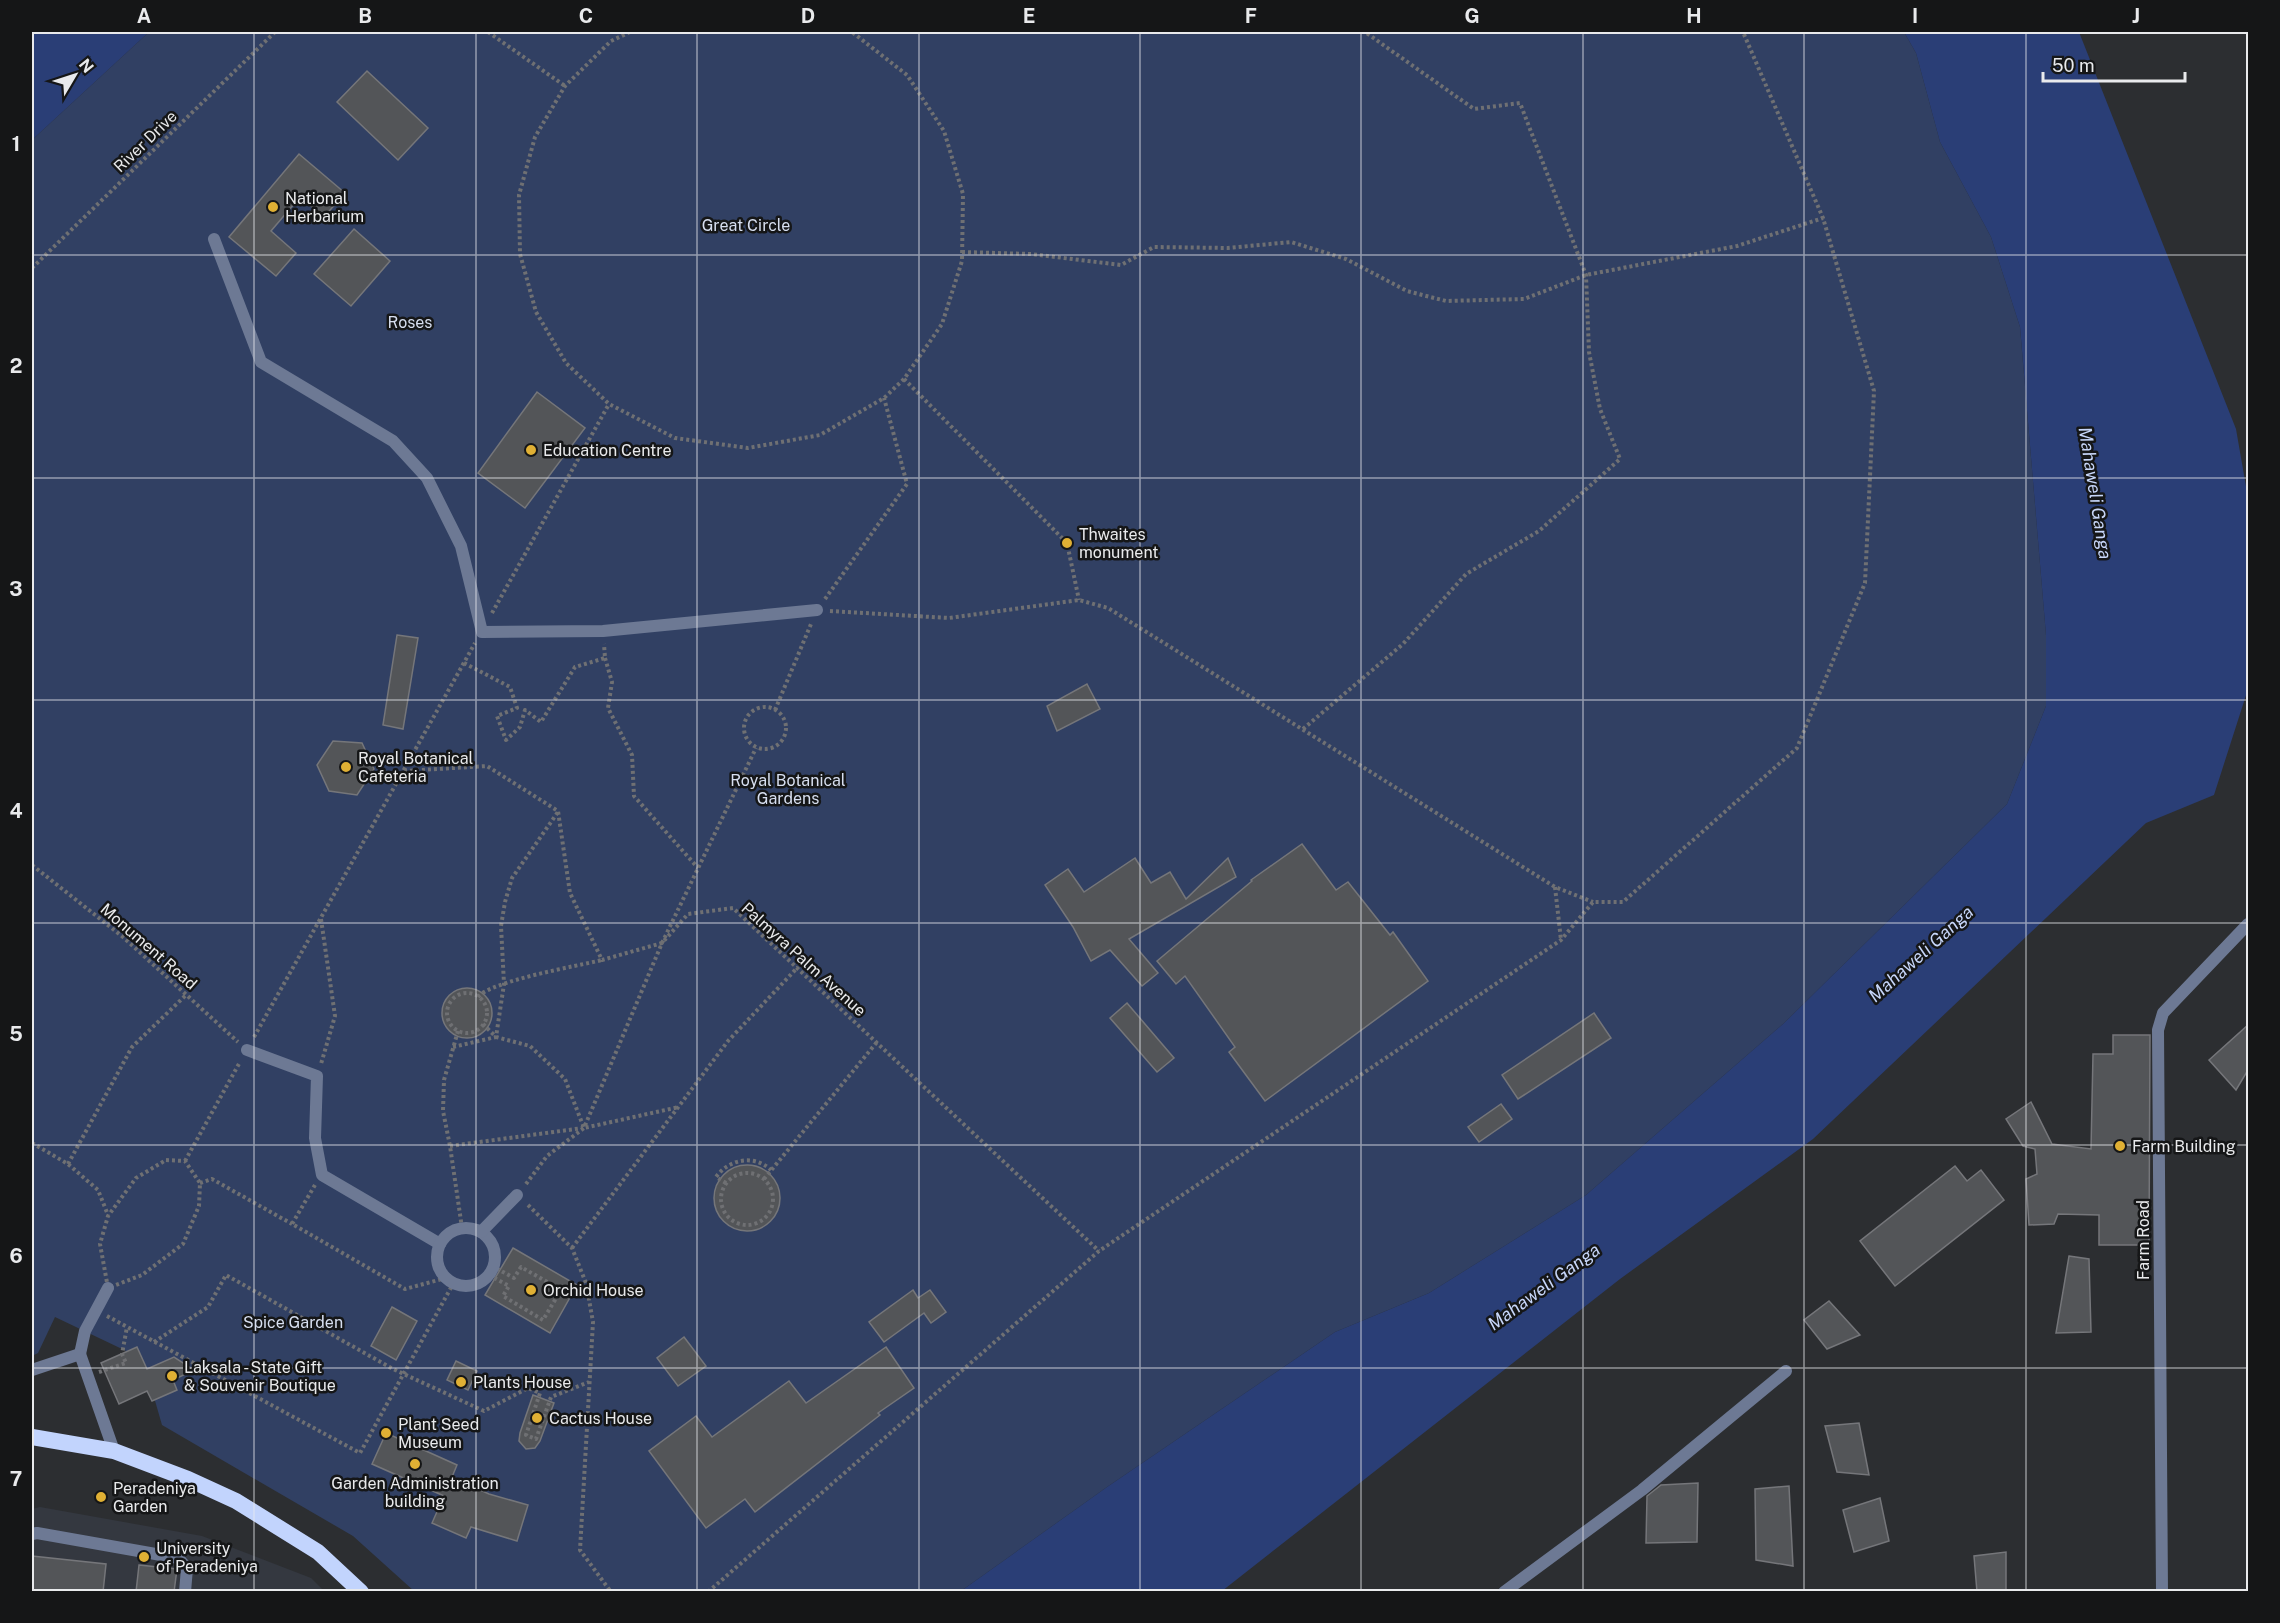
<svg xmlns="http://www.w3.org/2000/svg" width="2280" height="1623" font-family="'Public Sans',sans-serif">
  <style>
    .built { fill: #343840 }
    .green { fill: #314063 }
    .water { fill: #2a3e76 }
    .building { fill: #535558; stroke: #75767a; stroke-width: 1.5 }
    .lines { fill: none; stroke-linecap: round; stroke-linejoin: round }
    .path { stroke: #6f7073; stroke-width: 4; stroke-dasharray: 3 3; stroke-linecap: butt }
    .service { stroke: #6d7994; stroke-width: 12 }
    .trunk { stroke: #c2d4fd; stroke-width: 16 }
    .grid { fill: none; stroke: #e9eaec; stroke-width: 1.5; stroke-opacity: 0.55 }
    .poi-dot { fill: #e0b034; stroke: #151617; stroke-width: 2 }
    .labels { text-anchor: middle; stroke-width: 5; stroke-linejoin: round; paint-order: stroke }
    .street-label { font-size: 16px; fill: #e9eaec; stroke: #151617 }
    .poi-label { font-size: 16px; fill: #e9eaec; stroke: #151617; text-anchor: start }
    .park-label { font-size: 16px; fill: #d7dff0; stroke: #151617 }
    .water-label { font-size: 18px; font-style: italic; fill: #c7d6f9; stroke: #151617 }
    .neatline { fill: none; stroke: #e9eaec; stroke-width: 2 }
    .grid-label { font-size: 20px; text-anchor: middle; font-weight: bold; fill: #e9eaec }
  </style>
  <rect width="100%" height="100%" fill="#2c2e31"/>
  <polygon class="built" points="40,1507 202,1536 311,1578 324,1591 32,1592 32,1509"/>
  <polygon class="green" points="149,32 1904,32 1916,53 1940,142 1991,237 2020,327 2046,635 2046,706 2007,804 1783,1024 1586,1195 1429,1293 1335,1332 1107,1487 961,1591 414,1591 353,1536 162,1425 143,1359 55,1317 38,1353 32,1356 32,140"/>
  <g class="water">
    <polygon points="32,32 149,32 32,140"/>
    <polygon points="1904,32 2079,32 2236,429 2248,498 2248,689 2214,795 2146,823 1813,1139 1620,1279 1222,1591 961,1591 1107,1487 1335,1332 1429,1293 1586,1195 1783,1024 2007,804 2046,706 2046,635 2020,327 1991,237 1940,142 1916,53"/>
  </g>
  <g class="building">
    <polygon points="367,71 428,128 398,160 337,102"/>
    <polygon points="299,154 345,193 324,217 300,197 271,231 296,253 276,276 229,237"/>
    <polygon points="354,229 390,261 351,306 314,274"/>
    <polygon points="537,392 585,428 525,508 478,473"/>
    <polygon points="397,635 418,638 403,729 383,725"/>
    <polygon points="1087,684 1100,709 1057,731 1047,706"/>
    <polygon points="333,741 362,743 374,769 357,795 329,791 317,765"/>
    <polygon points="1302,844 1336,890 1348,882 1390,935 1393,932 1428,981 1265,1101 1229,1052 1235,1047 1185,976 1176,984 1157,961 1252,881 1251,880"/>
    <polygon points="1135,858 1151,883 1170,872 1186,899 1228,858 1236,877 1129,939 1158,973 1142,986 1110,950 1091,961 1073,927 1045,885 1068,869 1084,892"/>
    <circle cx="467" cy="1013" r="25"/>
    <polygon points="1127,1003 1174,1058 1157,1072 1110,1018"/>
    <polygon points="1594,1013 1611,1038 1518,1099 1502,1075"/>
    <polygon points="2248,1025 2248,1070 2236,1090 2209,1060"/>
    <polygon points="2113,1035 2150,1035 2149,1245 2099,1245 2099,1215 2058,1214 2054,1224 2029,1225 2026,1179 2037,1174 2035,1149 2023,1146 2006,1119 2031,1102 2052,1144 2091,1149 2093,1054 2113,1054"/>
    <polygon points="1501,1104 1512,1119 1479,1142 1468,1127"/>
    <circle cx="747" cy="1198" r="33"/>
    <polygon points="1955,1166 1967,1181 1981,1170 2004,1200 1895,1286 1860,1241"/>
    <polygon points="513,1248 577,1285 550,1333 485,1295"/>
    <polygon points="2069,1256 2089,1259 2091,1332 2056,1333"/>
    <polygon points="913,1290 918,1298 930,1290 946,1312 931,1323 924,1313 884,1342 869,1322"/>
    <polygon points="1829,1301 1860,1335 1827,1349 1804,1320"/>
    <polygon points="392,1307 417,1321 396,1360 371,1346"/>
    <polygon points="684,1337 706,1366 678,1386 657,1358"/>
    <polygon points="137,1347 147,1369 174,1357 194,1370 173,1380 177,1390 152,1401 147,1391 119,1404 101,1363"/>
    <polygon points="886,1347 914,1388 878,1413 880,1415 755,1512 745,1499 706,1528 649,1451 696,1416 712,1437 789,1381 806,1403"/>
    <polygon points="456,1361 477,1371 468,1390 447,1380"/>
    <polygon points="533,1395 554,1403 540,1441 535,1448 526,1449 519,1441 520,1433"/>
    <polygon points="1859,1423 1869,1475 1837,1472 1825,1426"/>
    <polygon points="386,1433 457,1465 452,1477 489,1494 528,1505 517,1541 471,1527 466,1538 432,1523 444,1496 372,1464"/>
    <polygon points="1698,1483 1697,1542 1646,1543 1647,1496 1661,1485"/>
    <polygon points="1789,1486 1793,1566 1756,1560 1755,1489"/>
    <polygon points="1880,1498 1889,1541 1854,1552 1843,1510"/>
    <polygon points="2006,1552 2006,1592 1977,1592 1974,1556"/>
    <polygon points="32,1556 106,1564 103,1592 32,1592"/>
    <polygon points="139,1565 177,1569 174,1592 136,1592"/>
  </g>
  <g class="lines">
    <g class="path">
      <polyline points="488,32 565,86"/>
      <polyline points="630,32 611,41 565,86 535,137 519,195 520,254 536,312 566,363 609,404 675,438 748,448 820,435 884,398 904,379 942,324 962,261 963,194 944,131 907,75 852,32"/>
      <polyline points="962,252 1031,254 1121,265 1154,247 1228,248 1291,242 1346,259 1407,291 1446,301 1524,299 1586,275 1737,246 1823,218"/>
      <polyline points="32,268 275,32"/>
      <polyline points="904,379 1067,543 1079,600"/>
      <polyline points="825,599 907,484 884,398"/>
      <polyline points="830,611 949,618 1079,600 1108,608 1555,887 1593,902"/>
      <polyline points="492,613 609,404"/>
      <polyline points="605,658 612,682 608,708 632,755 634,796 698,868"/>
      <polyline points="464,663 510,687 517,708 497,716 506,740 520,727 525,710 541,722 575,667 605,658 604,644"/>
      <circle cx="765" cy="728" r="21"/>
      <polyline points="775,710 811,624"/>
      <polyline points="1303,729 1403,644 1466,574 1539,531 1620,459 1600,409 1589,352 1586,275 1520,103 1474,109 1365,32"/>
      <polyline points="404,771 487,766 558,811 570,893 602,960 662,943 688,914 733,908 1099,1251"/>
      <polyline points="32,865 123,937 238,1042"/>
      <polyline points="1555,887 1561,940"/>
      <polyline points="321,919 335,1016 321,1064"/>
      <circle cx="467" cy="1013" r="20"/>
      <path d="M478,997C491,981 577,966 602,960"/>
      <polyline points="483,1024 496,1037 530,1046 565,1079 584,1128 679,1107"/>
      <polyline points="458,1031 444,1080 443,1111 450,1146 462,1228"/>
      <polyline points="254,1037 475,643"/>
      <polyline points="453,1047 496,1037 504,984 501,926 505,902 512,878 558,812"/>
      <polyline points="32,1143 68,1164 98,1190 108,1215"/>
      <polyline points="450,1146 583,1128"/>
      <polygon points="166,1160 185,1161 200,1183 199,1206 183,1244 142,1275 108,1288 100,1244 108,1216 136,1178"/>
      <polyline points="185,1161 240,1062"/>
      <polyline points="68,1164 132,1047 186,995"/>
      <circle cx="747" cy="1199" r="26"/>
      <polyline points="764,1179 877,1042"/>
      <polyline points="200,1183 212,1179 292,1224"/>
      <path d="M726,1183L716,1177C729,1159 754,1154 771,1170"/>
      <polyline points="526,1184 547,1156 584,1128 662,943 756,748"/>
      <polyline points="315,1185 292,1224 405,1289 446,1278"/>
      <polyline points="528,1205 572,1248 586,1283 593,1322 580,1550 611,1592"/>
      <polyline points="572,1248 728,1041 798,967"/>
      <polyline points="489,1275 509,1286 503,1296 543,1320 561,1290 521,1267 514,1278 494,1267"/>
      <polyline points="107,1316 360,1453 453,1284"/>
      <polyline points="154,1342 208,1307 226,1275 393,1369 484,1411 528,1388 540,1393 526,1435 536,1439 551,1397 589,1382"/>
      <polyline points="99,1372 126,1363 122,1354 127,1327"/>
      <polyline points="708,1592 1099,1251 1561,940 1593,902 1623,902 1797,748 1865,583 1874,391 1823,218 1743,32"/>
    </g>
    <g class="service">
      <polyline points="214,239 261,362 393,441 427,478 461,546 482,632 603,631 817,610"/>
      <polyline points="247,1050 317,1076 315,1138 322,1175 440,1244"/>
      <circle cx="466" cy="1257" r="29"/>
      <polyline points="481,1232 517,1195"/>
      <polyline points="80,1354 85,1331 108,1288"/>
      <polyline points="32,1370 80,1354 114,1451"/>
      <polyline points="32,1534 37,1533 178,1558 187,1568 185,1592"/>
      <polyline points="1504,1592 1642,1490 1786,1371"/>
      <polyline points="2162,1592 2158,1030 2163,1013 2248,924"/>
    </g>
    <polyline class="trunk" points="32,1437 114,1451 188,1479 236,1501 318,1552 361,1592"/>
  </g>
  <path class="grid" d="M254,32V1592M476,32V1592M697,32V1592M919,32V1592M1140,32V1592M1361,32V1592M1583,32V1592M1804,32V1592M2026,32V1592M32,255H2248M32,478H2248M32,700H2248M32,923H2248M32,1145H2248M32,1368H2248"/>
  <g class="poi-dot">
    <circle cx="273" cy="207" r="6"/>
    <circle cx="531" cy="450" r="6"/>
    <circle cx="1067" cy="543" r="6"/>
    <circle cx="346" cy="767" r="6"/>
    <circle cx="2120" cy="1146" r="6"/>
    <circle cx="531" cy="1290" r="6"/>
    <circle cx="172" cy="1376" r="6"/>
    <circle cx="461" cy="1382" r="6"/>
    <circle cx="537" cy="1418" r="6"/>
    <circle cx="386" cy="1433" r="6"/>
    <circle cx="415" cy="1464" r="6"/>
    <circle cx="101" cy="1497" r="6"/>
    <circle cx="144" cy="1557" r="6"/>
  </g>
  <g class="labels">
    <g class="street-label">
      <text transform="translate(145 141) rotate(-44)" y="6">River Drive</text>
      <text transform="translate(149 946) rotate(41)" y="6">Monument Road</text>
      <text transform="translate(804 959) rotate(42)" y="6">Palmyra Palm Avenue</text>
      <text transform="translate(2143 1240) rotate(-90)" y="6">Farm Road</text>
    </g>
    <g class="poi-label">
      <text x="285" y="204">National<tspan x="285" dy="18">Herbarium</tspan></text>
      <text x="543" y="456">Education Centre</text>
      <text x="1079" y="540">Thwaites<tspan x="1079" dy="18">monument</tspan></text>
      <text x="358" y="764">Royal Botanical<tspan x="358" dy="18">Cafeteria</tspan></text>
      <text x="2132" y="1152">Farm Building</text>
      <text x="543" y="1296">Orchid House</text>
      <text x="184" y="1373">Laksala - State Gift<tspan x="184" dy="18">&amp; Souvenir Boutique</tspan></text>
      <text x="473" y="1388">Plants House</text>
      <text x="549" y="1424">Cactus House</text>
      <text x="398" y="1430">Plant Seed<tspan x="398" dy="18">Museum</tspan></text>
      <text x="415" y="1489" text-anchor="middle">Garden Administration<tspan x="415" dy="18">building</tspan></text>
      <text x="113" y="1494">Peradeniya<tspan x="113" dy="18">Garden</tspan></text>
      <text x="156" y="1554">University<tspan x="156" dy="18">of Peradeniya</tspan></text>
    </g>
    <g class="park-label">
      <text x="746" y="231">Great Circle</text>
      <text x="410" y="328">Roses</text>
      <text x="788" y="786">Royal Botanical<tspan x="788" dy="18">Gardens</tspan></text>
      <text x="293" y="1328">Spice Garden</text>
    </g>
    <g class="water-label">
      <text transform="translate(2095 493) rotate(81)" y="6">Mahaweli Ganga</text>
      <text transform="translate(1921 954) rotate(-42)" y="6">Mahaweli Ganga</text>
      <text transform="translate(1544 1287) rotate(-36)" y="6">Mahaweli Ganga</text>
    </g>
  </g>
  <rect width="2280" height="1623" fill="none" stroke="#151617" stroke-width="66"/>
  <g transform="translate(75 75) rotate(51)" stroke="#151617" stroke-width="4.5" paint-order="stroke">
  <path d="M0-4.5L10 22L0 15L-10 22Z" fill="#e9eaec"/>
  <text y="-9" font-size="16" font-weight="bold" text-anchor="middle" fill="#e9eaec">N</text>
  </g>
  <path d="M2043 72v9h142v-9" fill="none" stroke="#e9eaec" stroke-width="3"/>
  <text x="2052" y="72" font-size="18" fill="#e9eaec" stroke="#151617" stroke-width="4.5" paint-order="stroke">50 m</text>
  <rect x="33" y="33" width="2214" height="1557" class="neatline"/>
  <g class="grid-label">
    <text x="144" y="23">A</text>
    <text x="365" y="23">B</text>
    <text x="586" y="23">C</text>
    <text x="808" y="23">D</text>
    <text x="1029" y="23">E</text>
    <text x="1251" y="23">F</text>
    <text x="1472" y="23">G</text>
    <text x="1694" y="23">H</text>
    <text x="1915" y="23">I</text>
    <text x="2136" y="23">J</text>
    <text x="16" y="151">1</text>
    <text x="16" y="373">2</text>
    <text x="16" y="596">3</text>
    <text x="16" y="818">4</text>
    <text x="16" y="1041">5</text>
    <text x="16" y="1263">6</text>
    <text x="16" y="1486">7</text>
  </g>
</svg>
